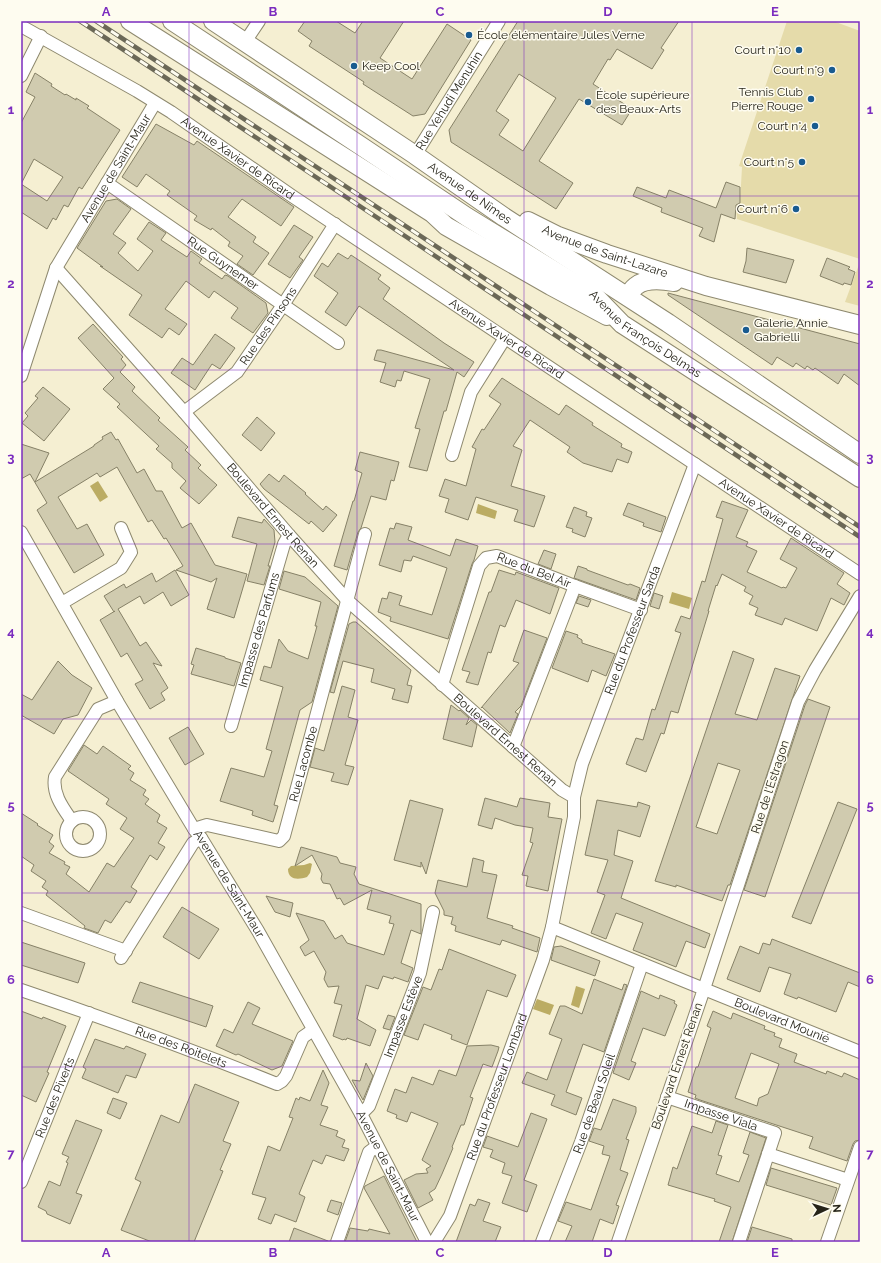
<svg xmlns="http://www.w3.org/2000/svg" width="881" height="1263" font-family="Raleway,sans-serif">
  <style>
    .green { fill: #e5dbaa }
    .water { fill: #bbac63 }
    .building { fill: #d0cbaf; stroke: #868167; fill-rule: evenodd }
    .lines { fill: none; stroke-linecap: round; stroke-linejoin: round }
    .street-casing { stroke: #8e896f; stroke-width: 14 }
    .secondary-casing { stroke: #8e896f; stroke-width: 20 }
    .street { stroke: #fff; stroke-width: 12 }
    .secondary { stroke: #fff; stroke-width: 18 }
    .rail-casing { stroke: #6b6857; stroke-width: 4.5 }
    .rail { stroke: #fefcf0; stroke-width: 3; stroke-dasharray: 9; stroke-linecap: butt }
    .grid { fill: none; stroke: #7b2cbf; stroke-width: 1; stroke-opacity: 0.55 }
    .poi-dot { fill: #195b90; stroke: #fefcf0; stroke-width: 1.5 }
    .labels { text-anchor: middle; stroke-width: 3; stroke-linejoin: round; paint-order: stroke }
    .poi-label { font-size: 12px; fill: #262419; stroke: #fefcf0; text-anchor: end }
    .street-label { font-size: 12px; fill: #262419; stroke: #fefcf0 }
    .neatline { fill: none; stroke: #7b2cbf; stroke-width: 1.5 }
    .grid-label { font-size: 13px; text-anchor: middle; font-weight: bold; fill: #7b2cbf }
  </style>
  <rect width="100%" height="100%" fill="#f5efd2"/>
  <g class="green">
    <polygon points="787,21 833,21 860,31 860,259 737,219 736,205 740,203 742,167 739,166"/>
    <polygon points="860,262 860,306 845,302"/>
  </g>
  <g class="water">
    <polygon points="98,481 108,497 100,502 90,486"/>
    <polygon points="478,504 497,511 495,519 476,513"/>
    <polygon points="672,592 692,598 689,609 669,603"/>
    <path d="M310,863L312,864L310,873L307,877C298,880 288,880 288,869L291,866L304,865Z"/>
    <polygon points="576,986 585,989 579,1008 571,1005"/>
    <polygon points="537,999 554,1005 550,1015 533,1009"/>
  </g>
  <g class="building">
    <polygon points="305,21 336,21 355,33 363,21 404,21 380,58 412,79 447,24 471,40 425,114 413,116 363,84 364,82 309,46 312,41 298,31"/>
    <path d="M518,21H679L661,48L664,50L652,69L617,49L610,60L608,59L593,84L632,109L622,125L579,99L539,161L573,183L556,209L451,142L449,130ZM519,74L556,98L523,151L499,135L509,120L496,111Z"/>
    <path d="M35,73L52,84L51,86L65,95L66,94L76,100V98L89,106L87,108L120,130L82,189L79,187L68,207L64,205L56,220L53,218L47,229L21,212V123L35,97L26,92ZM34,159L63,177L47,201L21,184Z"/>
    <polygon points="156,124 194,145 197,141 294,207 281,226 242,199 228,217 256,237 253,242 269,253 253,275 237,264 243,256 228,246 230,242 212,228 211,230 194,220 197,216 167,195 170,191 146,174 137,187 122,177"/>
    <polygon points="726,182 740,187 740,203 736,205 735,219 721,214 714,242 699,236 703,228 661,212 662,208 633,196 637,187 666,198 669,190 716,208"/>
    <polygon points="117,199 131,209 113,234 126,243 118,253 138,271 153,251 137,239 149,222 166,233 161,240 187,257 191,251 202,259 199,263 222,279 225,275 228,276 266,303 268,313 253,333 231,318 238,308 214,291 209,298 186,281 165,309 187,324 179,335 169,328 162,338 129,315 142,295 100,266 103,267 77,248 106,201"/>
    <polygon points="294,225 313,237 299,257 303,260 290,278 268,264"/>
    <polygon points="747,248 794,260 786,283 743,272 746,261"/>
    <polygon points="338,253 348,259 351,255 381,275 378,279 390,288 383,299 444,343 474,362 464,377 457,372 446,411 444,411 427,471 409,467 420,429 415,428 430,379 404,371 401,381 397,380 395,387 380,382 386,363 374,360 377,350 381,350 454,370 359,306 346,326 325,312 338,293 314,276 322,263 328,267"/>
    <polygon points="827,258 850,267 848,269 855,272 851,285 844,283 843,285 820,276"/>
    <polygon points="668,293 860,344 860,386 844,374 838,384 815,368 813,370 807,366 805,369 796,363 793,367 777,357 772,365 668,295"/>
    <polygon points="93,324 123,357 121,359 126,365 120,372 135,387 132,391 160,418 158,420 188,447 185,450 201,465 198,468 217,485 199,504 180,488 186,481 172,468 172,463 156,449 159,446 117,407 120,404 103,389 114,378 78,338"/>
    <polygon points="215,334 235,348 220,369 212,364 195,390 171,373 182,358 193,365"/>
    <polygon points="502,378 559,415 566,405 593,423 592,425 622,444 621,447 632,452 628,463 617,459 612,472 583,463 567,452 570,447 530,420 513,446 522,450 511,486 545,496 534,527 514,521 518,510 476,497 468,520 445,512 449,499 439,496 445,479 466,486 476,449 472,447 482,429 484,430 501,404 489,396"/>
    <polygon points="43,387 70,409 44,441 22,423 28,416 25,413 38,398 35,396"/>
    <polygon points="257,417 275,433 261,451 242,435"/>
    <polygon points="111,432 116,440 118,439 137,473 144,469 156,491 162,491 182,528 191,523 215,565 247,574 234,618 207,609 217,578 211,582 176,570 183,566 166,538 164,539 152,520 148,522 117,467 100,477 97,473 58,497 77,529 87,524 104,555 74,573 37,510 47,503 30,474 21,479 21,444 49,453 35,482 94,446 94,445 103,439 102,437"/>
    <polygon points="360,452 399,462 394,481 391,480 386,500 371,496 361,528 358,532 347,570 334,566 353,501 354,501 362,473 355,470"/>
    <polygon points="269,474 279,482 284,475 306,493 305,494 323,510 326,506 337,515 323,532 311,521 309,524 264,489 260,484"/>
    <polygon points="722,501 748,510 736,537 748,542 746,546 757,551 747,572 782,588 783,587 786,588 797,568 780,559 791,538 844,573 837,584 850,593 844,605 831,598 817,631 785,618 782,625 755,615 758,608 749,604 753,596 744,591 746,587 722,574 717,586 716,585 708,611 709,611 678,713 671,711 664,734 661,733 646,772 626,764 636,738 643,740 652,709 655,710 681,633 675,631 681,616 690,619 702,581 705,582 723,519 716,517"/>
    <polygon points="628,503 666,517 661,532 643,526 644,523 623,515"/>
    <polygon points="574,507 587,512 586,516 592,518 585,537 572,532 573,529 566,527"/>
    <polygon points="238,517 262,523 264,519 274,530 275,542 268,566 270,566 264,585 247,581 257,544 232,537"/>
    <polygon points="396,523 412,527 408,540 450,556 456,539 478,546 474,560 472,564 448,639 390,621 391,617 378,612 382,598 387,599 389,592 402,596 399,605 432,615 447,568 413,556 411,561 404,560 401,572 379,565 390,528 394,529"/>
    <polygon points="544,550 556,554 551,569 538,564"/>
    <polygon points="578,566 587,569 587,570 628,585 630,584 640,588 636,600 574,578"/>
    <polygon points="175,570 189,595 171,606 163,592 144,604 140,596 118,609 140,646 146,642 162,666 153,663 168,688 161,693 165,700 150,709 135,684 143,680 127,653 121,657 100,620 115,611 114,612 104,596 124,584 126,588 152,573 156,582"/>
    <polygon points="499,570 515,575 516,572 559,588 550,614 516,600 505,627 500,625 491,653 488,652 478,685 466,682 470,672 462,670 489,592 491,592"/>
    <polygon points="284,571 305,577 338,606 312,702 300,710 274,805 278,806 273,822 252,815 253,811 220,801 231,768 264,777 272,751 266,749 283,687 260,680 264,666 271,668 279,639 288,651 308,659 317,626 315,626 321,602 279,589"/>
    <polygon points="654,593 663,596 659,609 650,606"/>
    <polygon points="579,596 591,600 588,607 576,603"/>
    <polygon points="353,622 356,622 411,670 407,685 412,686 408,703 392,699 395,689 371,682 374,669 343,661 334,693 330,692 349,624"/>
    <polygon points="524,630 547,638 521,706 515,712 518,714 510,733 482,707 481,708 519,663 513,661"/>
    <polygon points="566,631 578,635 577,637 582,640 582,643 615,654 606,676 592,670 588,682 552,668"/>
    <polygon points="196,648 225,657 225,658 241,663 234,686 191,674 194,665 191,664"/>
    <path d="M733,651L754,659L735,714L757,720L775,668L800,676L730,885H728L722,901L676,885V887L655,881ZM718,763L740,770L717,834L696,827Z"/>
    <polygon points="58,661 72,675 92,688 78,715 63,719 54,734 21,715 21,694 32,700"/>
    <polygon points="342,686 355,690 348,717 358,720 345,765 354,767 348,785 331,781 334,773 310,767 315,748 324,751"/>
    <polygon points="808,699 830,707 765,897 744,890 805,705"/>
    <polygon points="451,705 459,711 460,710 469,718 466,725 471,720 477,725 472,747 443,739"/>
    <polygon points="188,727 204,754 185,765 169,738"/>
    <polygon points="84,745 97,754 103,746 131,766 128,769 134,773 130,780 146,790 143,795 149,799 145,804 160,815 157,822 167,828 158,843 165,847 157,860 150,855 131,887 137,891 130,903 126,901 111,923 105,920 98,933 84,928 85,926 46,895 48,891 42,887 46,881 31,871 34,865 21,856 21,813 38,824 37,825 53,835 49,842 54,846 49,853 65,862 64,864 70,867 66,874 89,892 107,863 114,867 134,838 120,829 127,818 106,804 109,799 68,771"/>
    <polygon points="485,798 517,807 520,798 550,803 548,817 562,819 548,891 526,886 528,876 522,875 533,843 530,842 533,828 515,825 495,818 492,829 478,825"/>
    <polygon points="410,800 443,809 426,874 421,862 421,867 394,860"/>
    <polygon points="597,800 637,807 638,802 650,806 640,837 618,830 614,855 633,861 621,898 710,934 705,948 686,941 676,967 633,950 643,923 616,913 606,939 591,933 605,895 597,892 608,860 585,855"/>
    <polygon points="838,802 857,809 811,924 792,917"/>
    <polygon points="301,847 337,857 340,863 356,867 354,874 359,884 421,904 421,934 411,930 401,963 413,968 408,982 394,977 393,979 383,976 378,989 366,985 357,1019 376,1030 370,1046 347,1038 346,1040 344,1039 343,1040 333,1036 342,1005 334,1003 339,986 328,987 324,979 326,972 314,951 305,956 300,947 309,940 296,913 324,921 335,939 342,935 347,943 384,955 394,924 389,923 391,916 367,909 372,890 344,905 340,898 337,899 330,884 323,883 321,879 322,874 312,855 295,866"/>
    <polygon points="473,858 484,861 482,872 497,875 487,918 513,926 512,928 540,938 537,952 502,940 500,945 455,931 456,926 451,924 453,917 444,915 444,911 435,893 438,880 467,887"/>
    <polygon points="266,896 293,903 290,917 275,912"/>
    <polygon points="182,907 219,929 199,959 163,937"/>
    <polygon points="772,939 860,973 860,987 848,982 836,1012 798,997 797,999 784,994 791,974 769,967 760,992 727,979 740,946 759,954 763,943 770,945"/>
    <polygon points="21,942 85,963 78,983 21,965"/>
    <polygon points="561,946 600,961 595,976 551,960 554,947"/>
    <polygon points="449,949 516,975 507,997 487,990 467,1045 451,1039 452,1035 424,1024 418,1040 404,1035 423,987 431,990 439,969 442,970"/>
    <polygon points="594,979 622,990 624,984 627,985 604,1052 583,1044 566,1092 582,1098 576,1115 551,1105 555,1095 522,1083 527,1072 547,1080 562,1039 549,1034 560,1006 565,1006 582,1014"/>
    <polygon points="140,982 213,1006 206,1027 132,1002"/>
    <polygon points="641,991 659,999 660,995 675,1001 674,1003 677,1005 665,1036 643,1028 631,1061 636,1063 629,1080 613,1073"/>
    <polygon points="248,1002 260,1008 252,1024 293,1041 282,1066 272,1070 238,1054 236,1055 216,1046 224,1029 233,1033"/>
    <polygon points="21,1011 42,1019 43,1017 66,1026 47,1072 49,1073 36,1102 21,1095"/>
    <path d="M713,1011L731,1019L733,1013L765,1026L764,1029L775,1033L774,1036L782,1039L779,1047L797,1054L794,1062L826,1074L827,1071L842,1077L844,1073L860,1080V1140L855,1141L853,1144L847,1161L809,1148L813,1137L700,1100L695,1098L696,1095L688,1092L696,1067H698L711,1028L707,1026ZM751,1053L779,1064L768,1094L759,1098L757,1106L735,1098Z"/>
    <polygon points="388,1015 395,1017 390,1030 383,1028"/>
    <polygon points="95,1039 124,1049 126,1046 146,1054 136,1078 126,1075 118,1093 82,1078 86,1069 83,1067"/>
    <polygon points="491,1045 499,1047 498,1051 492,1067 483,1064 470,1097 473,1098 464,1125 461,1125 452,1147 453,1148 442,1174 435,1189 429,1193 433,1200 418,1208 404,1180 416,1174 428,1173 426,1169 431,1166 422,1160 438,1123 411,1112 407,1122 396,1118 397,1115 387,1111 395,1089 406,1093 412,1077 433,1085 439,1070 456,1076 467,1046"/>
    <polygon points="366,1063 373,1076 363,1100 352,1080 360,1081"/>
    <polygon points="323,1070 329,1083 321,1105 328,1107 320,1125 338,1131 336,1136 345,1140 342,1147 349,1149 344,1161 326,1155 322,1164 313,1160 299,1194 305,1197 296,1222 275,1214 271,1224 258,1219 266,1198 252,1194 268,1146 280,1151 293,1118 289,1117 296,1098 299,1100 300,1097 310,1101"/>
    <polygon points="195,1084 239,1102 223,1141 231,1144 220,1170 223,1171 194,1242 152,1242 121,1230 141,1182 135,1179 161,1115 179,1123"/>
    <polygon points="113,1098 127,1103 120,1119 107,1113"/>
    <polygon points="613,1099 636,1107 636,1112 626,1139 629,1140 620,1170 628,1173 616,1205 619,1206 613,1224 600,1219 592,1242 565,1242 572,1226 558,1221 566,1202 591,1210 610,1156 602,1154 604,1146 589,1141 594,1128 601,1130"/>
    <polygon points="531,1113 547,1119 524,1180 537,1185 527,1212 502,1203 512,1176 502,1173 505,1163 490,1157 493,1150 483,1147 487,1136 518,1147"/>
    <polygon points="76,1120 102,1130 76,1193 82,1195 70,1224 47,1214 46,1211 38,1207 49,1181 60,1186 68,1163 66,1162 69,1157 62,1154"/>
    <polygon points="716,1121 728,1125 718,1155 722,1156 716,1174 739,1182 749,1155 743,1153 750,1132 766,1138 732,1242 719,1242 731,1207 714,1201 715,1199 668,1185 673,1167 677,1169 692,1126 712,1133"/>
    <polygon points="771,1168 837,1188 831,1205 766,1185"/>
    <polygon points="384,1176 417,1242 345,1242 350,1228 368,1231 369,1229 390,1234 364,1188 365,1186"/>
    <polygon points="478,1199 490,1203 483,1221 501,1227 495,1242 456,1242 470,1204 475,1206"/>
    <polygon points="331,1200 342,1203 338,1215 327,1211"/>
    <polygon points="752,1227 792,1239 792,1242 747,1242"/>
    <polygon points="294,1228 328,1241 327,1242 289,1242"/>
  </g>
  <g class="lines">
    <g class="street-casing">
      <g id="street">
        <path id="s1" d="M21,26L137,91L171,112L292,196L860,574"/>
        <polyline points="245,42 259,21"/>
        <polyline points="21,76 41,36"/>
        <path id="s2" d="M415,155L499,21"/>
        <path id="s3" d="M107,183L338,343"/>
        <path id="s4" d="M56,268L184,412L289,535L348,601L562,790L574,797V817L552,927L704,989L618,1242"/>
        <path id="s5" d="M21,376L56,268L155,103"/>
        <path id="s6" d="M184,412L237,372L283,305L335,224"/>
        <polyline points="452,455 471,392 505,338"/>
        <path id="s7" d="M21,532L117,701L194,829L201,838L258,931L361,1114L427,1242"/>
        <path id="s8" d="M860,596L815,670L798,702L704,989L860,1052"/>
        <polyline points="62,603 121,568 131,552 121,528"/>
        <path id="s9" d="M442,685L479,566L486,558L497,556L575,586L641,610"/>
        <path id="s10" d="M231,726L284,544L289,535"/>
        <polyline points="513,747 575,586"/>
        <path id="s11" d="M574,797L582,764L695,464"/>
        <circle cx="83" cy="834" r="17"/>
        <path d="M72,821C63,808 52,794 55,777L98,709L117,701"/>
        <path id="s12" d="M194,829L207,825L279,841L284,836L365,534"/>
        <polyline points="21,913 126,951"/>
        <polyline points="121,958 193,843 201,838"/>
        <path id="s13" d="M21,990C107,1019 192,1050 277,1084L282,1081L286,1076L303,1037L313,1030"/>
        <path id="s14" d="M667,1097L775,1133L739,1242"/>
        <path id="s15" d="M361,1114L369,1106L420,973L433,912"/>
        <polyline points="768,1154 848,1180"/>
        <path id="s16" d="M21,1182L89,1013"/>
        <polyline points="337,1242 369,1152 377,1146"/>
        <path id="s17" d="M434,1242L450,1216L543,960L552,927"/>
        <path id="s18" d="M542,1242L581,1142L642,964"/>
        <polyline points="827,1242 860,1147"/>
      </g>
    </g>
    <g class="secondary-casing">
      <g id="secondary">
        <polyline points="130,21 432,213 446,226 551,286 607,316"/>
        <path id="s19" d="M172,21L358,144L467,217L594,295L622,324L860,478"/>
        <path id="s20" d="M213,21L415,155L504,217L668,323L860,454"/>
        <path id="s21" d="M528,221L558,236L607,254L706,286L860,325"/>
        <path d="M627,296C630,293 632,289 636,286C646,278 662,280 674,282"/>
      </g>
    </g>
    <use href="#street" class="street"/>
    <use href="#secondary" class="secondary"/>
    <g class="rail-casing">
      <g id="rail">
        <polyline points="80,21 860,537"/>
        <polyline points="96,21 860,527"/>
      </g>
    </g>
    <use href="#rail" class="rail"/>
  </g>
  <path class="grid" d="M189,21V1242M357,21V1242M524,21V1242M692,21V1242M21,196H860M21,370H860M21,544H860M21,719H860M21,893H860M21,1067H860"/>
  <g class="poi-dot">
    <circle cx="469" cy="35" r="4"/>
    <circle cx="799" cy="50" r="4"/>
    <circle cx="354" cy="66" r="4"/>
    <circle cx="832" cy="70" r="4"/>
    <circle cx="811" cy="99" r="4"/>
    <circle cx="588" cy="102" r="4"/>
    <circle cx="815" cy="126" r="4"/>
    <circle cx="802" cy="162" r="4"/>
    <circle cx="796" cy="209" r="4"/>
    <circle cx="746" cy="330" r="4"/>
  </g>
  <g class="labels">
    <g class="poi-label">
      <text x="477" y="39" text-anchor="start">École élémentaire Jules Verne</text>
      <text x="791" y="54">Court n°10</text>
      <text x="362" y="70" text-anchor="start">Keep Cool</text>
      <text x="824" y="74">Court n°9</text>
      <text x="803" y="96">Tennis Club<tspan x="803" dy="14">Pierre Rouge</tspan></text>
      <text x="596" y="99" text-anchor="start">École supérieure<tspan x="596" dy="14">des Beaux-Arts</tspan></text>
      <text x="807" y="130">Court n°4</text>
      <text x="794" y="166">Court n°5</text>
      <text x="788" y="213">Court n°6</text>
      <text x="754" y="327" text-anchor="start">Galerie Annie<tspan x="754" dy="14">Gabrielli</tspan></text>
    </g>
    <g class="street-label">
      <text dy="4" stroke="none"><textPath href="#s2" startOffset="64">Rue Yehudi Menuhin</textPath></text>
      <text dy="4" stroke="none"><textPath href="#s1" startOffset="254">Avenue Xavier de Ricard</textPath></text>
      <text dy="4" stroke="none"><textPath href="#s5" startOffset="230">Avenue de Saint-Maur</textPath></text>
      <text dy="4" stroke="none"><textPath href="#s20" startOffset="309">Avenue de Nîmes</textPath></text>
      <text dy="4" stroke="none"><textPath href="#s21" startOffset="83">Avenue de Saint-Lazare</textPath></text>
      <text dy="4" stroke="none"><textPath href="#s3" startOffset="141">Rue Guynemer</textPath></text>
      <text dy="4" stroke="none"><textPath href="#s6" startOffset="122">Rue des Pinsons</textPath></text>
      <text dy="4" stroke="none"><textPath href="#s19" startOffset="568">Avenue François Delmas</textPath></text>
      <text dy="4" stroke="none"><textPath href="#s1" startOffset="578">Avenue Xavier de Ricard</textPath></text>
      <text dy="4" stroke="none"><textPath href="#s4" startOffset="329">Boulevard Ernest Renan</textPath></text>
      <text dy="4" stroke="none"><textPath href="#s1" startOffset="902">Avenue Xavier de Ricard</textPath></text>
      <text dy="4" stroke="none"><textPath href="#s9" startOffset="186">Rue du Bel Air</textPath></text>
      <text dy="4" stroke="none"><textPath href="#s10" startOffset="100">Impasse des Parfums</textPath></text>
      <text dy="4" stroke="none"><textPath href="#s11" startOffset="177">Rue du Professeur Sarda</textPath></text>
      <text dy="4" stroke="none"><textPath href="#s4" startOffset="653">Boulevard Ernest Renan</textPath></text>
      <text dy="4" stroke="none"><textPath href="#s12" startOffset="169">Rue Lacombe</textPath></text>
      <text transform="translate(770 787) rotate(-72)" y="4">Rue de l'Estragon</text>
      <text dy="4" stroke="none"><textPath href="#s7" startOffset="409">Avenue de Saint-Maur</textPath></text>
      <text dy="4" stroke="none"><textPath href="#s15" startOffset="107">Impasse Estève</textPath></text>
      <text dy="4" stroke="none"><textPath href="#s8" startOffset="509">Boulevard Mounié</textPath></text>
      <text dy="4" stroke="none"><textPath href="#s13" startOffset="170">Rue des Roitelets</textPath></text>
      <text transform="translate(677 1066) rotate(-71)" y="4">Boulevard Ernest Renan</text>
      <text dy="4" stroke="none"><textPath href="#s17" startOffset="168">Rue du Professeur Lombard</textPath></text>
      <text dy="4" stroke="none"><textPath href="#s16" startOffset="91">Rue des Piverts</textPath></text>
      <text dy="4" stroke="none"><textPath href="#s18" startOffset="148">Rue de Beau Soleil</textPath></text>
      <text dy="4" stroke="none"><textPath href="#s14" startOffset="57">Impasse Viala</textPath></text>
      <text dy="4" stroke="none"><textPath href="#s7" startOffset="733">Avenue de Saint-Maur</textPath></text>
    </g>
  </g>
  <rect width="881" height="1263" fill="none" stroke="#fefcf0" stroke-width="44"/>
  <g transform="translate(827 1209) rotate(86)" stroke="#fefcf0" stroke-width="3" paint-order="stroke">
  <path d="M0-3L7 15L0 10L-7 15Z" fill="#262419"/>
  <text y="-6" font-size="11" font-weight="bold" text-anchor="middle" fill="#262419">N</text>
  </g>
  <rect x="22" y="22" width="837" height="1219" class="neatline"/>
  <g class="grid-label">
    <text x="106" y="16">A</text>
    <text x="273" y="16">B</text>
    <text x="440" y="16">C</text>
    <text x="608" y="16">D</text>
    <text x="775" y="16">E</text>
    <text x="11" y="114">1</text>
    <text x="870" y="114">1</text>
    <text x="11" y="288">2</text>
    <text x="870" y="288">2</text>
    <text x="11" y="462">3</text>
    <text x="870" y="462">3</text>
    <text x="11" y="636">4</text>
    <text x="870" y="636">4</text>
    <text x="11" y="810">5</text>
    <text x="870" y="810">5</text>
    <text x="11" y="984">6</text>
    <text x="870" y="984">6</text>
    <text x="11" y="1158">7</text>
    <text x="870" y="1158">7</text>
    <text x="106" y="1257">A</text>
    <text x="273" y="1257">B</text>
    <text x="440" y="1257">C</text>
    <text x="608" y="1257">D</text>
    <text x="775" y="1257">E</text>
  </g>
</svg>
